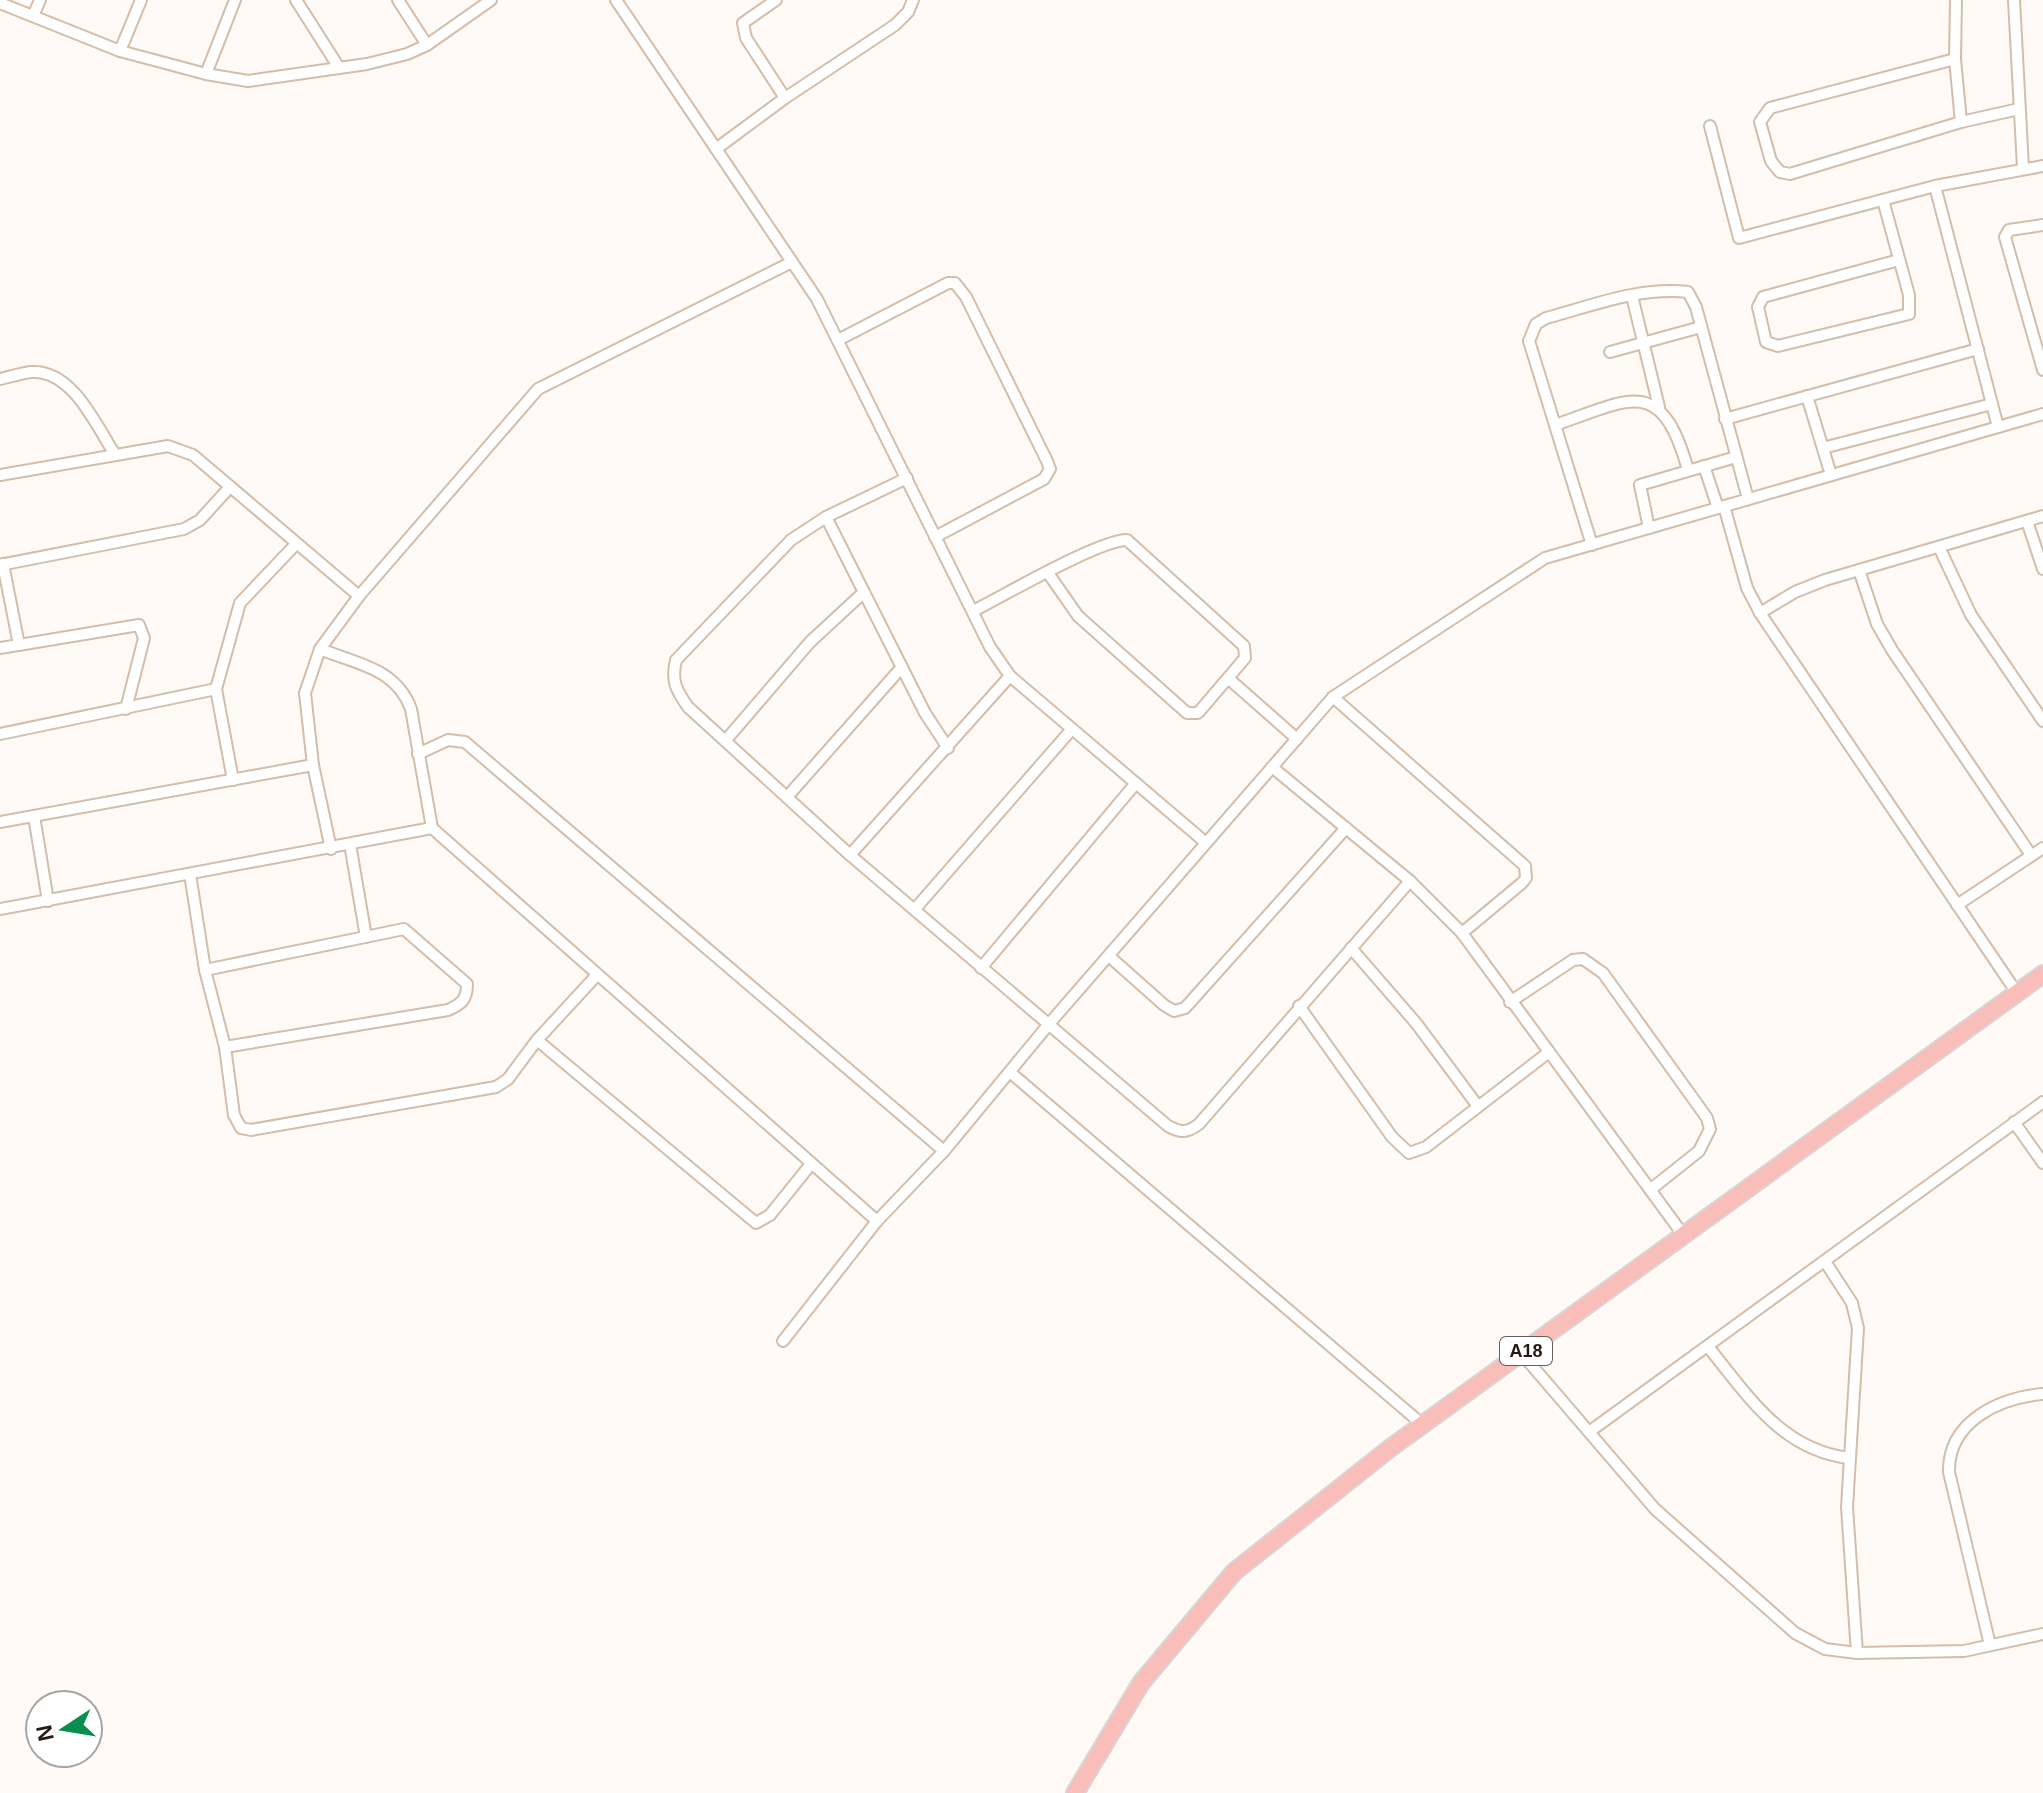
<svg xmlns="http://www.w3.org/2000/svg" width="2043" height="1793" font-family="Arial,sans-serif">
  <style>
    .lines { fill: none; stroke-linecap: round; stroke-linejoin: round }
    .minor-casing { stroke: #d4bda9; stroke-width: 14 }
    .highway-casing { stroke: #d8d6d5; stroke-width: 20 }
    .minor { stroke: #fff; stroke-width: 10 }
    .highway { stroke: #f9bdba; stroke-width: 16 }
    .labels { text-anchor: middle; stroke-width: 7; stroke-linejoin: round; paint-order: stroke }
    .shield { fill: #fff; stroke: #665f5a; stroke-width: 2 }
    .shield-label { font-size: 18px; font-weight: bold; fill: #241b14 }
  </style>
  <rect width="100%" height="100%" fill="#fffaf6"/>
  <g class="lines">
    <g class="minor-casing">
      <g id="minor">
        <polyline points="296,0 338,66"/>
        <polyline points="398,0 427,45"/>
        <polyline points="616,0 817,299 990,647 1010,676 1205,842"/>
        <polyline points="776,0 743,23 746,38 785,98"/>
        <polyline points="1956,0 1955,59 1961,122"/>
        <polyline points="2014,0 2023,168"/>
        <polyline points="0,3 120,51 206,74 248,81 367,64 407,54 427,45 491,0"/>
        <polyline points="33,16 40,0"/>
        <polyline points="120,51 141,0"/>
        <polyline points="1955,59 1770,108 1760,122 1771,161 1780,172 1790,174 1961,122 2019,109"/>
        <polyline points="206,74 235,0"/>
        <polyline points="1710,126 1739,238 1935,186 2043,166"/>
        <polyline points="716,149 785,98 895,25 908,12 913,0"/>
        <polyline points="1935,186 1998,427"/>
        <polyline points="1883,200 1909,295 1909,314 1778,346 1766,342 1758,307 1763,297 1899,260"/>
        <polyline points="2043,225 2009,230 2005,237 2043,370"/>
        <polyline points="1632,296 1659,407"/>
        <polyline points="838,340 948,283 955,283 966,297 1047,461 1050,469 1044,479 935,537"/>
        <polyline points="1610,352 1701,327"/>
        <path d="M0,379C10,377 21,373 31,372C72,369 96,425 114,453"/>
        <polyline points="1807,396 1831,475"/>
        <polyline points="1725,419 1978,349"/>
        <path d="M1555,425C1629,400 1661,373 1688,470"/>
        <polyline points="1823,448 1992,404"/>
        <polyline points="1704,466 1718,508"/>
        <polyline points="0,475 168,446 193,455 359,596"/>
        <path d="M907,478L826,517L791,540L676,660C671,681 676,690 688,707L850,855L1168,1126C1181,1133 1187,1133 1199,1124L1410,881"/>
        <polyline points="1724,506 1747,588 1760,613 2017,993"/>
        <polyline points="826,517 925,713 948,748"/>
        <polyline points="2027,521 2043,569"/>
        <polyline points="1649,528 1640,485 1736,457"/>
        <path d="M1592,545L1529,341L1536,324L1546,318C1591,306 1641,286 1688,292L1696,307L1748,499"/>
        <polyline points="1939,547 1971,615 2043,721"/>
        <polyline points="3,564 19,645"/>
        <polyline points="0,565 184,529 200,520 229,488"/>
        <polyline points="1859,570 1877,624 1892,650 2031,855"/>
        <path d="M973,611C1003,596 1099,540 1127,540L1244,646L1245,658L1198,713H1187L1078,616L1048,573"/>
        <polyline points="1760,613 1795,592 1825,580 2043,516"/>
        <polyline points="0,648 139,625 144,638 126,709"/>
        <path d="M320,649C357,664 396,668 411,709L432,828"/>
        <polyline points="1229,679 1297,739"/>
        <polyline points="1333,697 1525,866 1526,878 1522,883 1462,933"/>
        <polyline points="0,734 216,689"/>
        <polyline points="726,740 810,642 863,593"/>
        <polyline points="418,754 448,740 465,742 944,1151"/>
        <polyline points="1272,767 1410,881 1462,933 1684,1236"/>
        <polyline points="233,780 216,689 240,603 296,544"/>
        <polyline points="787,797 902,667"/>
        <polyline points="34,816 48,901"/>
        <polyline points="0,822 313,765"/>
        <polyline points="350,844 366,937"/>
        <polyline points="331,849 313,765 305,693 320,649 359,596 538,389 792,262"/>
        <polyline points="850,855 1010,676"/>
        <polyline points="190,874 205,970 225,1047 234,1115 241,1128 251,1130 496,1087 508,1079 537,1040 596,976"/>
        <polyline points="1957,905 2043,848"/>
        <polyline points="0,909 432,828 877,1221"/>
        <polyline points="915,909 1072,729"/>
        <polyline points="1351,948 1416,1023 1477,1105"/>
        <polyline points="1110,957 1164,1005 1174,1011 1185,1008 1346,828"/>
        <polyline points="981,968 1136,783"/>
        <path d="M205,970L404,929L467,984C467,999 462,1004 448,1010L225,1047"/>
        <polyline points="1510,1002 1573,960 1583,959 1603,973 1707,1118 1710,1129 1699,1151 1650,1190"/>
        <polyline points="1299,1006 1392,1137 1409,1153 1426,1147 1549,1052"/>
        <polyline points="537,1040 756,1223 770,1215 811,1164"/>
        <polyline points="1011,1073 1423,1425"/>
        <polyline points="2014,1122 2043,1163"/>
        <polyline points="1826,1263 1852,1303 1858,1328 1847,1507 1857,1653"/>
        <polyline points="783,1341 877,1221 944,1151 1049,1024 1333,697 1545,558 2043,414"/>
        <path d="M1709,1348C1749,1397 1782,1450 1849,1458"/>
        <polyline points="1522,1354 1655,1509 1795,1633 1825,1649 1857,1653 1964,1651 2043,1634"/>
        <polyline points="1589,1432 2043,1102"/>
        <path d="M1990,1645L1949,1472C1948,1422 1998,1398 2043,1394"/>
      </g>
    </g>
    <g class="highway-casing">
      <polyline id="highway" points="1075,1793 1141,1683 1234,1572 1389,1449 2043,974"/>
    </g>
    <use href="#minor" class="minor"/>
    <use href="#highway" class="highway"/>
  </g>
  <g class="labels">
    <rect class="shield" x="1500" y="1337" width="52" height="28" rx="6"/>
    <g class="shield-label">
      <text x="1526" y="1357">A18</text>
    </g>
  </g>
  <g transform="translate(64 1729) rotate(258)"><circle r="38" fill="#ffffff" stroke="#a7a4a1" stroke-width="2"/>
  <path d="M0-6L14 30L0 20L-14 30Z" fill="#088f4d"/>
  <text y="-12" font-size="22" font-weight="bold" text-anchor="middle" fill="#241b14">N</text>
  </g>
</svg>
